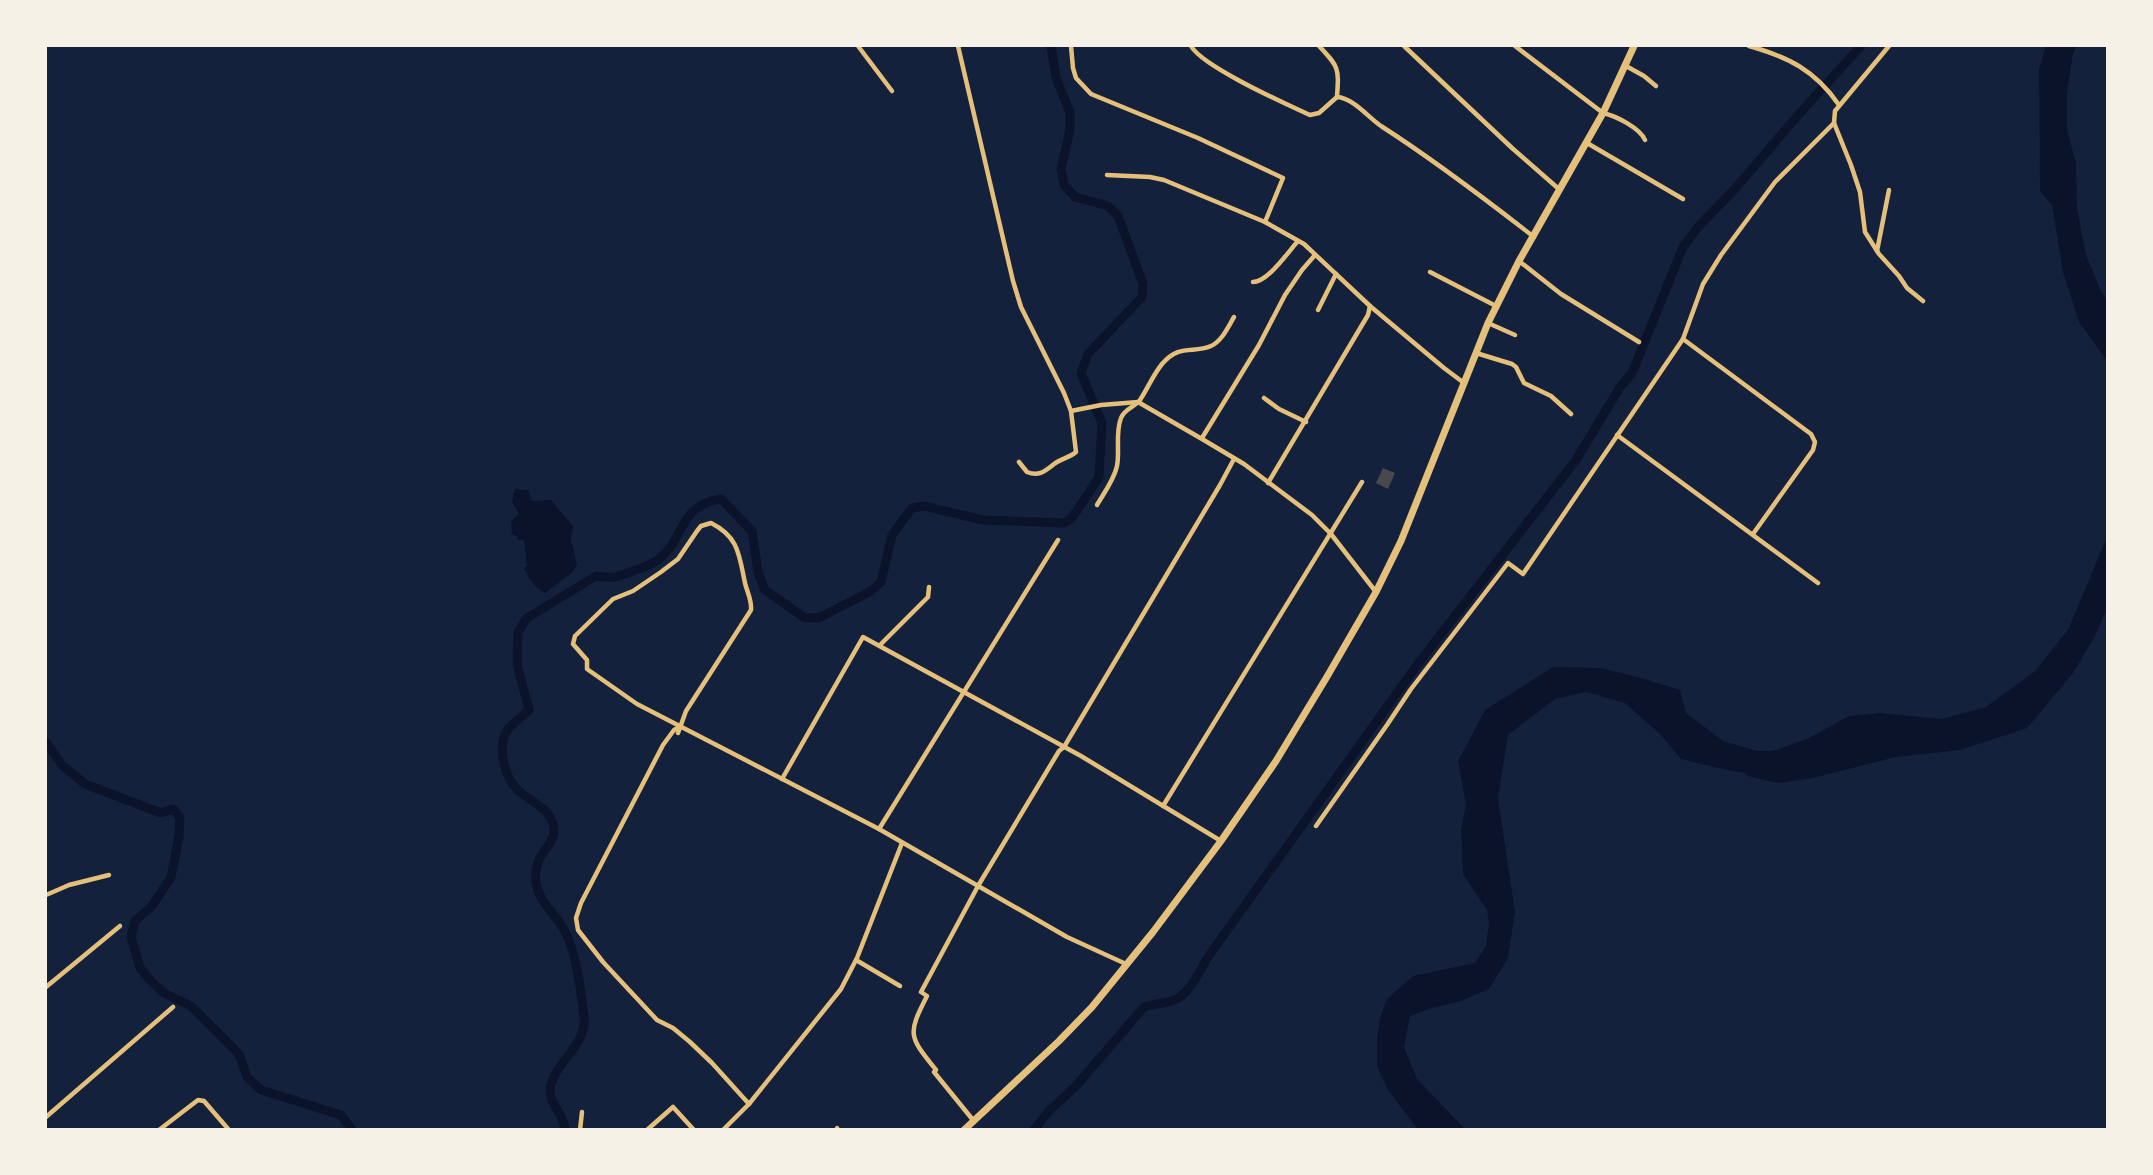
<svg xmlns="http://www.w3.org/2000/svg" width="2153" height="1175" font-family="'DejaVu Sans',sans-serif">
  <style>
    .water { fill: #0b132b }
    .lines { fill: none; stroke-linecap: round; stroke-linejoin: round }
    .canal { stroke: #0b132b; stroke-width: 9 }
    .building { fill: #48494c }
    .minor { stroke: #e5c07b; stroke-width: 4.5 }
    .primary { stroke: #e5c07b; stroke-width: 7 }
  </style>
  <rect width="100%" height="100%" fill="#14213d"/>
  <g class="water">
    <polygon points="2046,46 2077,46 2073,53 2067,93 2067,130 2076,163 2077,209 2086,255 2100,289 2107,300 2107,361 2079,322 2063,272 2052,205 2040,191 2039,69"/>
    <path d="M515,489L528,490L532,501L551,500L573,526L571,540L577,564L573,572L545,593C536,589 528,578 524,568L527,566L524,540H517L518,537L512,534L511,521L519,514L512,502Z"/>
    <polygon points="2107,537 2107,609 2095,636 2073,673 2027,728 1960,750 1896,757 1813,778 1778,783 1748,776 1745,773 1731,771 1681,759 1660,734 1625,703 1586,692 1555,699 1508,735 1498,798 1515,912 1508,958 1489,989 1461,1001 1432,1008 1410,1016 1404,1047 1417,1079 1465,1129 1417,1128 1387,1089 1377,1066 1377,1039 1380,1018 1387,999 1413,976 1475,963 1486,946 1489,922 1487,910 1463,874 1461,829 1466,805 1458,761 1485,710 1553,667 1601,668 1645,679 1680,690 1686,713 1723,741 1757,751 1773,751 1809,738 1849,716 1880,713 1942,719 1986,707 2034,672 2068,630"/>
  </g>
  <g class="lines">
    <g class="canal">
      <polyline points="46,742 62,765 85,784 161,813 173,809 180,817 179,837 171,877 152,906 135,921 131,937 140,968 150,980 164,993 191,1006 239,1054 247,1077 261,1090 341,1115 352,1130"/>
      <path d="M565,1130C564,1111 544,1102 552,1081C561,1058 587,1043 584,1016C581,991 576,949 563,928C554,912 539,902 536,883C535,877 536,867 538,862C543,848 558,841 553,824C549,808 530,801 519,791C504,778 498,750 506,732C511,724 522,717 529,710L517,664L518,632L527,618L596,576C614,579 616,577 633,571C641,568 651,565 658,560C686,538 678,505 721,499L752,531L758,572L765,590L805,618H819L871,591L881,582L892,535L912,508L924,506L983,520L1064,523L1072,518L1099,477L1102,423L1081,373L1088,354L1142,297L1143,284L1118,216L1108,206L1075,197L1064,185L1061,169L1070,130V112L1056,78L1051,46"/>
      <path d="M1034,1130L1049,1111L1075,1087L1144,1007C1154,1003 1163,1004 1172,1001C1189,996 1199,972 1208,957L1417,665L1576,460L1620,387L1632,373L1683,247L1698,227L1733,191L1800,113L1861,46"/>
    </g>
  </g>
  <polygon class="building" points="1383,468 1395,473 1388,489 1376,483"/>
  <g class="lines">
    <g class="minor">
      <polyline points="858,46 892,91"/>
      <path d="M958,46L1013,281L1021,307L1064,393L1071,411L1076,452C1069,458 1060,459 1054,464C1045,471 1039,477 1027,472L1019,462"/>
      <polyline points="1071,46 1073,68 1076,78 1091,94 1198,138 1283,178 1265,222"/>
      <path d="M1191,46C1203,67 1284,103 1310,115L1319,113L1337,97"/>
      <path d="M1319,46C1339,67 1339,68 1337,97"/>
      <polyline points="1404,46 1512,148 1560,190"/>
      <path d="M1515,46L1603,113C1616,116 1640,128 1645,140"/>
      <path d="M1749,46C1788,57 1815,70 1839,105"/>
      <polyline points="1889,46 1835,111 1834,123 1851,165 1860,192 1865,232 1879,254 1899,276 1907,288 1923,301"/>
      <polyline points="1626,66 1644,76 1656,86"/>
      <path d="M1337,97C1353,98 1368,117 1381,126C1434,160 1484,198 1534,237"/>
      <polyline points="1587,143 1683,199"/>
      <polyline points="1107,175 1150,177 1164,180 1265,222 1304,244 1370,306 1444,368 1464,383"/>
      <polyline points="1877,251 1889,190"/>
      <polyline points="1519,261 1561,294 1639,342"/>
      <polyline points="1430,272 1496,306"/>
      <path d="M1253,282C1268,282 1288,252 1298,241"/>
      <polyline points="1318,310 1336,274"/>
      <polyline points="1488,323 1515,335"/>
      <polyline points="1683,339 1811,434 1815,442 1813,450 1753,534"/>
      <polyline points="1476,353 1512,364 1516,367 1524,383 1551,396 1571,414"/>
      <polyline points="1264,398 1279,409 1306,422"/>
      <polyline points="1071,411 1101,405 1138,402 1202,439 1244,464 1312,515 1331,534 1376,592"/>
      <polyline points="1617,435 1818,583"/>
      <polyline points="1202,438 1259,345 1285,295 1302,270 1315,255"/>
      <polyline points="1268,483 1368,315 1370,306"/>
      <path d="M1097,505C1104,493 1114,480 1117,466C1120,451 1115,433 1121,418C1124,409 1135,407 1140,400C1148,388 1153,375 1162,364C1180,343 1193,354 1211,346C1222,341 1228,327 1234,317"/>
      <polyline points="880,645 928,597 929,587"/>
      <polyline points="681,726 674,730 663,745 581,903 576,918 578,930 603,962 657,1020 673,1028 690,1042 712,1063 749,1104"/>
      <path d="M678,733L686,711L751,610C752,600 747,592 745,583C739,555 739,537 711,523L701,526L697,531L678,559L661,572L633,591L613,599L575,636L573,644L587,660V669L637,704L879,829L1067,937L1126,964"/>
      <polyline points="782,779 863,637 1081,756 1221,841"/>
      <polyline points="1163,806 1362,482"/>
      <polyline points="1316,826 1387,725 1411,689 1508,563 1523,574 1683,339 1703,284 1721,255 1775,182 1834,123"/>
      <polyline points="879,829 1058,540"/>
      <polyline points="46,895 69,885 109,875"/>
      <polyline points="856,960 900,986"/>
      <polyline points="46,987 120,926"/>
      <polyline points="46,1117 173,1007"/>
      <path d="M973,1120L934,1072L936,1070C909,1036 907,1035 927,996L921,992L978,886L1059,751L1064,747L1220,485L1234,459"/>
      <polyline points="837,1128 838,1130"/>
      <polyline points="159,1130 198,1100 204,1101 229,1130"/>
      <polyline points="580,1130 582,1112"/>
      <polyline points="647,1130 673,1107 694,1130"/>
      <polyline points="723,1130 749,1104 841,989 857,958 902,843"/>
    </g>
    <polyline class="primary" points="964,1130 1059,1041 1092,1007 1153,932 1221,841 1276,761 1328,675 1376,592 1401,541 1488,323 1519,261 1603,113 1634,46"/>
  </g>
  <rect width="2153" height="1175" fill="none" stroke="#f6f1e7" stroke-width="94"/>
</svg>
